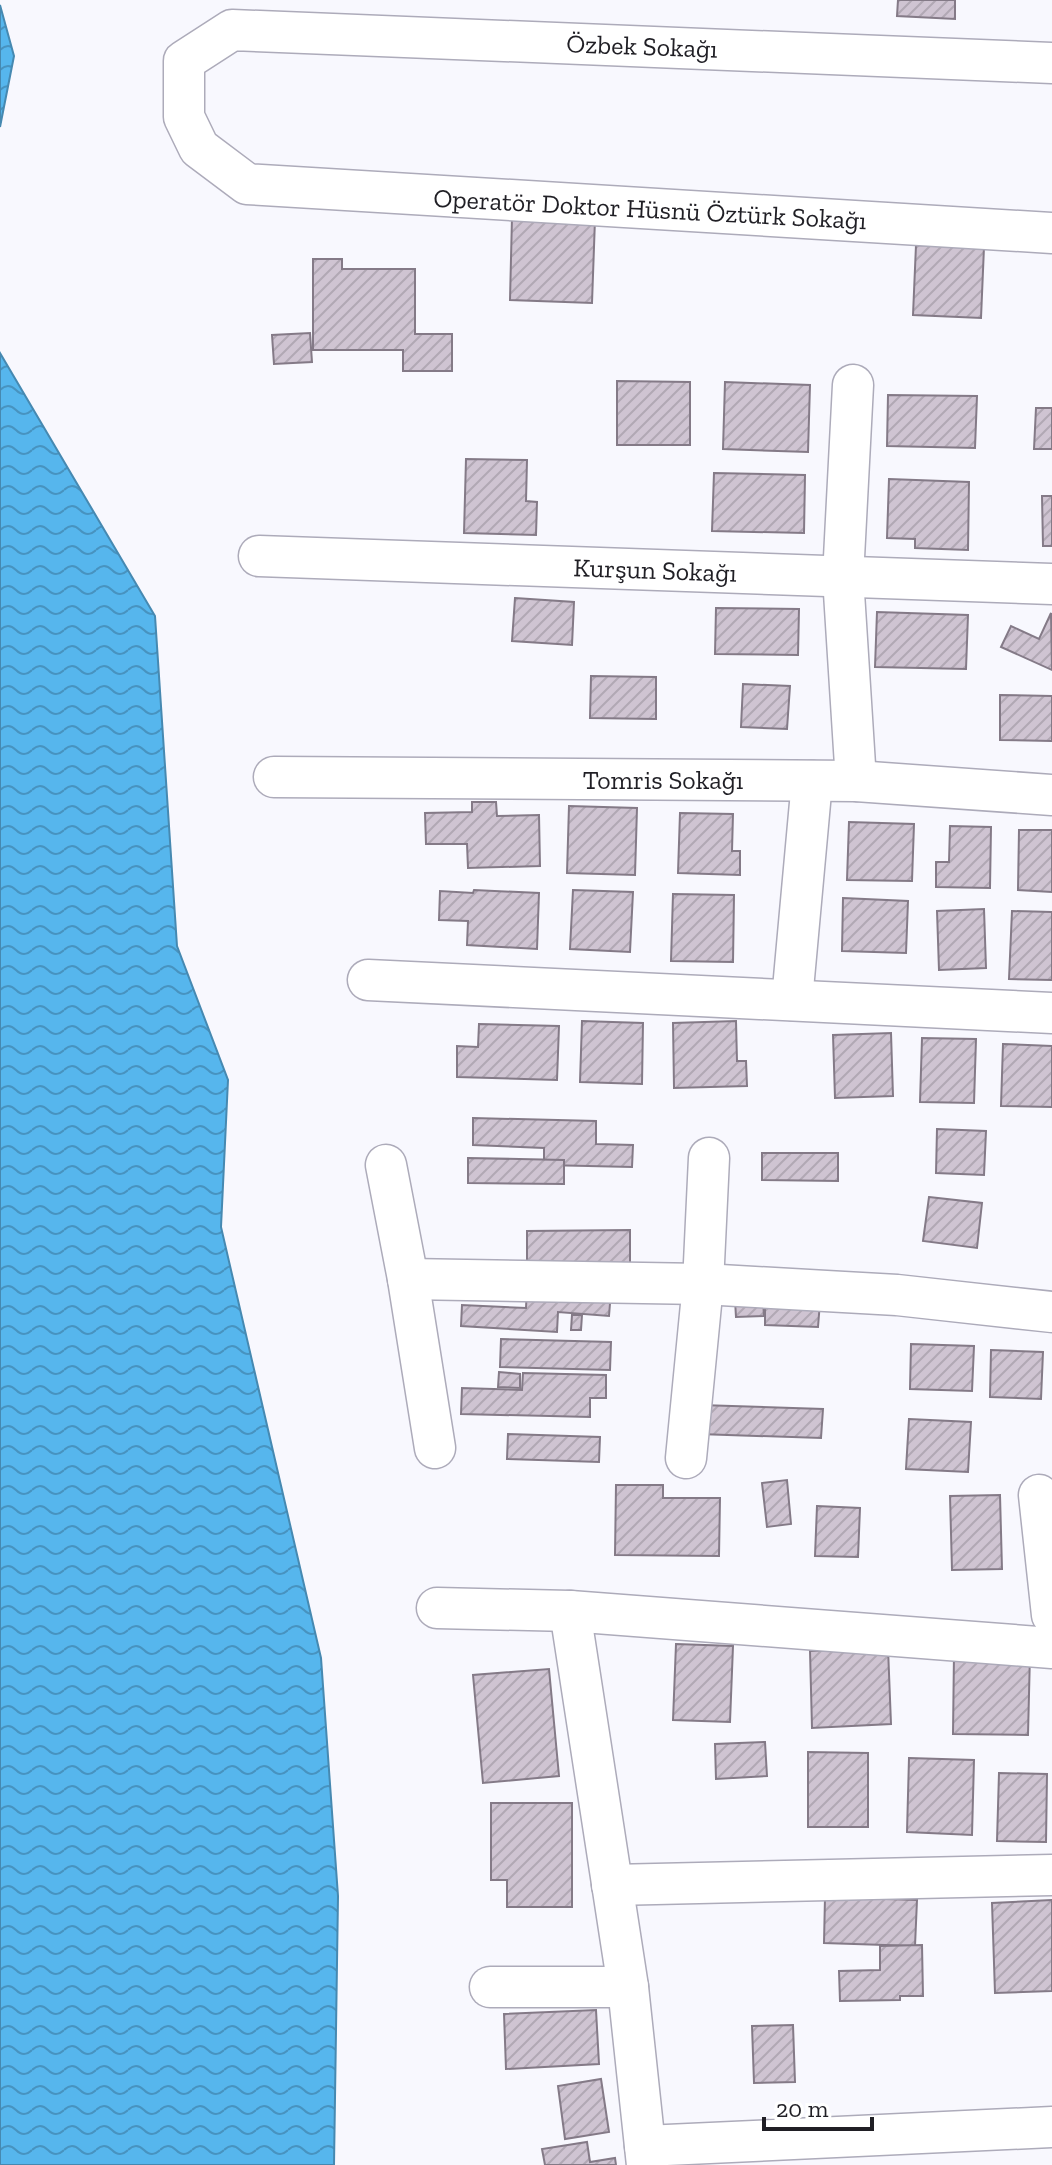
<svg xmlns="http://www.w3.org/2000/svg" width="1052" height="2165" font-family="'Zilla Slab',serif">
  <style>
    .water { fill: url(#water-waves); stroke: #4689b1; stroke-width: 2 }
    .building { fill: url(#building-hatch); stroke: #847a87; stroke-width: 2 }
    .lines { fill: none; stroke-linecap: round; stroke-linejoin: round }
    .minor-casing { stroke: #adabba; stroke-width: 43 }
    .minor { stroke: #fff; stroke-width: 40 }
    .labels { text-anchor: middle; stroke-width: 6; stroke-linejoin: round; paint-order: stroke }
    .street-label { font-size: 26px; fill: #201f25; stroke: #fff }
  </style>
  <defs>
    <pattern id="water-waves" width="16" height="10" patternUnits="userSpaceOnUse" patternTransform="scale(2)"><rect width="16" height="10" fill="#56b6ed"/><path d="M0 5q4-4 8 0t8 0" fill="none" stroke="#4793c0"/></pattern>
    <pattern id="building-hatch" width="6" height="6" patternUnits="userSpaceOnUse" patternTransform="scale(2)"><rect width="6" height="6" fill="#cfc4d2"/><path d="M-1 1l2-2M0 6l6-6M5 7l2-2" fill="none" stroke="#b1a8b4"/></pattern>
  </defs>
  <rect width="100%" height="100%" fill="#f8f8fe"/>
  <g class="water">
    <polygon points="0,5 14,56 0,127"/>
    <polygon points="0,353 155,616 177,946 228,1080 221,1227 321,1658 338,1896 334,2165 0,2165"/>
  </g>
  <g class="building">
    <polygon points="898,0 955,0 955,19 897,16"/>
    <polygon points="512,217 595,219 592,303 510,300"/>
    <polygon points="916,245 984,247 981,318 913,315"/>
    <polygon points="313,259 342,259 342,269 415,269 415,334 452,334 452,371 403,371 403,350 313,350"/>
    <polygon points="310,333 312,362 274,364 272,335"/>
    <polygon points="617,381 690,382 690,445 617,445"/>
    <polygon points="725,382 810,385 808,452 723,449"/>
    <polygon points="888,395 977,396 975,448 887,446"/>
    <polygon points="1036,408 1052,408 1052,449 1034,449"/>
    <polygon points="466,459 527,460 526,501 537,502 536,535 464,533"/>
    <polygon points="714,473 805,475 804,533 712,531"/>
    <polygon points="889,479 969,482 968,550 915,548 915,539 887,538"/>
    <polygon points="1042,496 1052,496 1052,546 1043,546"/>
    <polygon points="515,598 574,602 572,645 512,641"/>
    <polygon points="716,608 799,609 798,655 715,654"/>
    <polygon points="877,612 968,615 966,669 875,667"/>
    <polygon points="1051,613 1052,670 1001,647 1011,626 1039,639"/>
    <polygon points="591,676 656,677 656,719 590,718"/>
    <polygon points="743,684 790,686 787,729 741,727"/>
    <polygon points="1000,695 1052,696 1052,741 1000,740"/>
    <polygon points="472,802 496,802 497,816 539,815 540,866 468,868 467,844 426,844 425,813 472,812"/>
    <polygon points="569,806 637,808 635,875 567,873"/>
    <polygon points="680,813 733,814 732,851 740,851 740,875 678,873"/>
    <polygon points="849,822 914,824 912,881 847,880"/>
    <polygon points="950,826 991,827 990,888 936,887 936,862 949,862"/>
    <polygon points="1019,830 1052,830 1052,892 1018,890"/>
    <polygon points="474,890 539,893 537,949 467,945 468,921 439,920 440,891 473,893"/>
    <polygon points="573,890 633,892 630,952 570,949"/>
    <polygon points="673,894 734,895 733,962 671,961"/>
    <polygon points="843,898 908,901 906,953 842,951"/>
    <polygon points="984,909 986,968 939,970 937,911"/>
    <polygon points="1012,911 1052,912 1052,980 1009,979"/>
    <polygon points="582,1021 643,1023 642,1084 580,1082"/>
    <polygon points="736,1021 737,1061 746,1061 747,1086 674,1088 673,1023"/>
    <polygon points="479,1024 559,1026 557,1080 457,1077 457,1046 478,1047"/>
    <polygon points="891,1033 893,1096 835,1098 833,1035"/>
    <polygon points="922,1038 976,1039 974,1103 920,1102"/>
    <polygon points="1003,1044 1052,1046 1052,1107 1001,1106"/>
    <polygon points="473,1118 596,1121 596,1144 633,1145 632,1167 544,1165 544,1148 473,1145"/>
    <polygon points="937,1129 986,1131 984,1175 936,1173"/>
    <polygon points="762,1153 838,1153 838,1181 762,1180"/>
    <polygon points="468,1158 564,1160 564,1184 468,1183"/>
    <polygon points="929,1197 982,1203 977,1248 923,1241"/>
    <polygon points="630,1230 630,1272 527,1274 527,1231"/>
    <polygon points="527,1287 611,1291 609,1316 558,1312 557,1332 461,1326 462,1305 526,1308"/>
    <polygon points="735,1300 763,1300 764,1316 736,1317"/>
    <polygon points="765,1300 820,1302 818,1327 765,1325"/>
    <polygon points="572,1315 582,1315 581,1330 571,1330"/>
    <polygon points="501,1339 611,1342 610,1370 500,1367"/>
    <polygon points="911,1344 974,1346 972,1391 910,1389"/>
    <polygon points="991,1350 1043,1352 1041,1399 990,1397"/>
    <polygon points="499,1372 520,1374 520,1388 498,1387"/>
    <polygon points="523,1373 606,1375 606,1398 590,1398 590,1417 461,1414 462,1388 522,1390"/>
    <polygon points="700,1405 823,1409 821,1438 699,1434"/>
    <polygon points="909,1419 971,1422 968,1472 906,1469"/>
    <polygon points="508,1434 600,1437 599,1462 507,1459"/>
    <polygon points="787,1480 791,1524 767,1527 762,1483"/>
    <polygon points="616,1485 663,1485 663,1498 720,1498 719,1556 615,1555"/>
    <polygon points="1000,1495 1002,1569 952,1570 950,1496"/>
    <polygon points="817,1506 860,1508 858,1557 815,1556"/>
    <polygon points="676,1644 733,1646 730,1722 673,1720"/>
    <polygon points="888,1648 891,1724 812,1728 810,1651"/>
    <polygon points="954,1653 1030,1654 1028,1735 953,1734"/>
    <polygon points="549,1669 559,1776 483,1783 473,1675"/>
    <polygon points="765,1742 767,1776 716,1779 715,1744"/>
    <polygon points="808,1752 868,1753 868,1827 808,1827"/>
    <polygon points="909,1758 974,1760 972,1835 907,1832"/>
    <polygon points="999,1773 1047,1774 1046,1842 997,1841"/>
    <polygon points="491,1803 572,1803 572,1907 507,1907 507,1880 491,1880"/>
    <polygon points="825,1897 917,1900 915,1946 824,1943"/>
    <polygon points="1052,1900 1052,1991 995,1993 992,1903"/>
    <polygon points="922,1945 923,1996 900,1996 900,2000 840,2001 839,1971 880,1970 880,1946"/>
    <polygon points="596,2010 599,2064 506,2069 504,2014"/>
    <polygon points="793,2025 795,2082 754,2083 752,2026"/>
    <polygon points="601,2079 609,2132 565,2139 558,2086"/>
    <polygon points="587,2142 590,2162 615,2158 616,2165 545,2165 542,2149"/>
  </g>
  <g class="lines">
    <g class="minor-casing">
      <g id="minor">
        <polyline points="1052,63 232,30 184,61 184,117 199,148 247,184 1052,233"/>
        <polyline points="853,385 843,577 856,781"/>
        <polyline points="259,556 1052,584"/>
        <polyline points="274,777 856,781 1052,795"/>
        <polyline points="368,980 1052,1013"/>
        <polyline points="792,1000 812,781"/>
        <polyline points="386,1165 408,1279 435,1448"/>
        <polyline points="408,1279 703,1284 897,1295 1052,1312"/>
        <polyline points="686,1458 703,1284 709,1158"/>
        <polyline points="1039,1495 1052,1615"/>
        <polyline points="437,1608 570,1611 1052,1648"/>
        <polyline points="570,1611 628,1987 647,2165"/>
        <polyline points="612,1885 1052,1875"/>
        <polyline points="490,1987 628,1987"/>
        <polyline points="645,2146 1052,2127"/>
      </g>
    </g>
    <use href="#minor" class="minor"/>
  </g>
  <g class="labels">
    <g class="street-label">
      <text transform="translate(642 46) rotate(2)" y="9">Özbek Sokağı</text>
      <text transform="translate(650 209) rotate(3)" y="9">Operatör Doktor Hüsnü Öztürk Sokağı</text>
      <text transform="translate(655 570) rotate(2)" y="9">Kurşun Sokağı</text>
      <text x="663" y="789">Tomris Sokağı</text>
    </g>
  </g>
  <path d="M764 2117v12h108v-12" fill="none" stroke="#201f25" stroke-width="4"/>
  <text x="776" y="2117" font-size="24" fill="#201f25" stroke="#ffffff" stroke-width="6" paint-order="stroke">20 m</text>
</svg>
